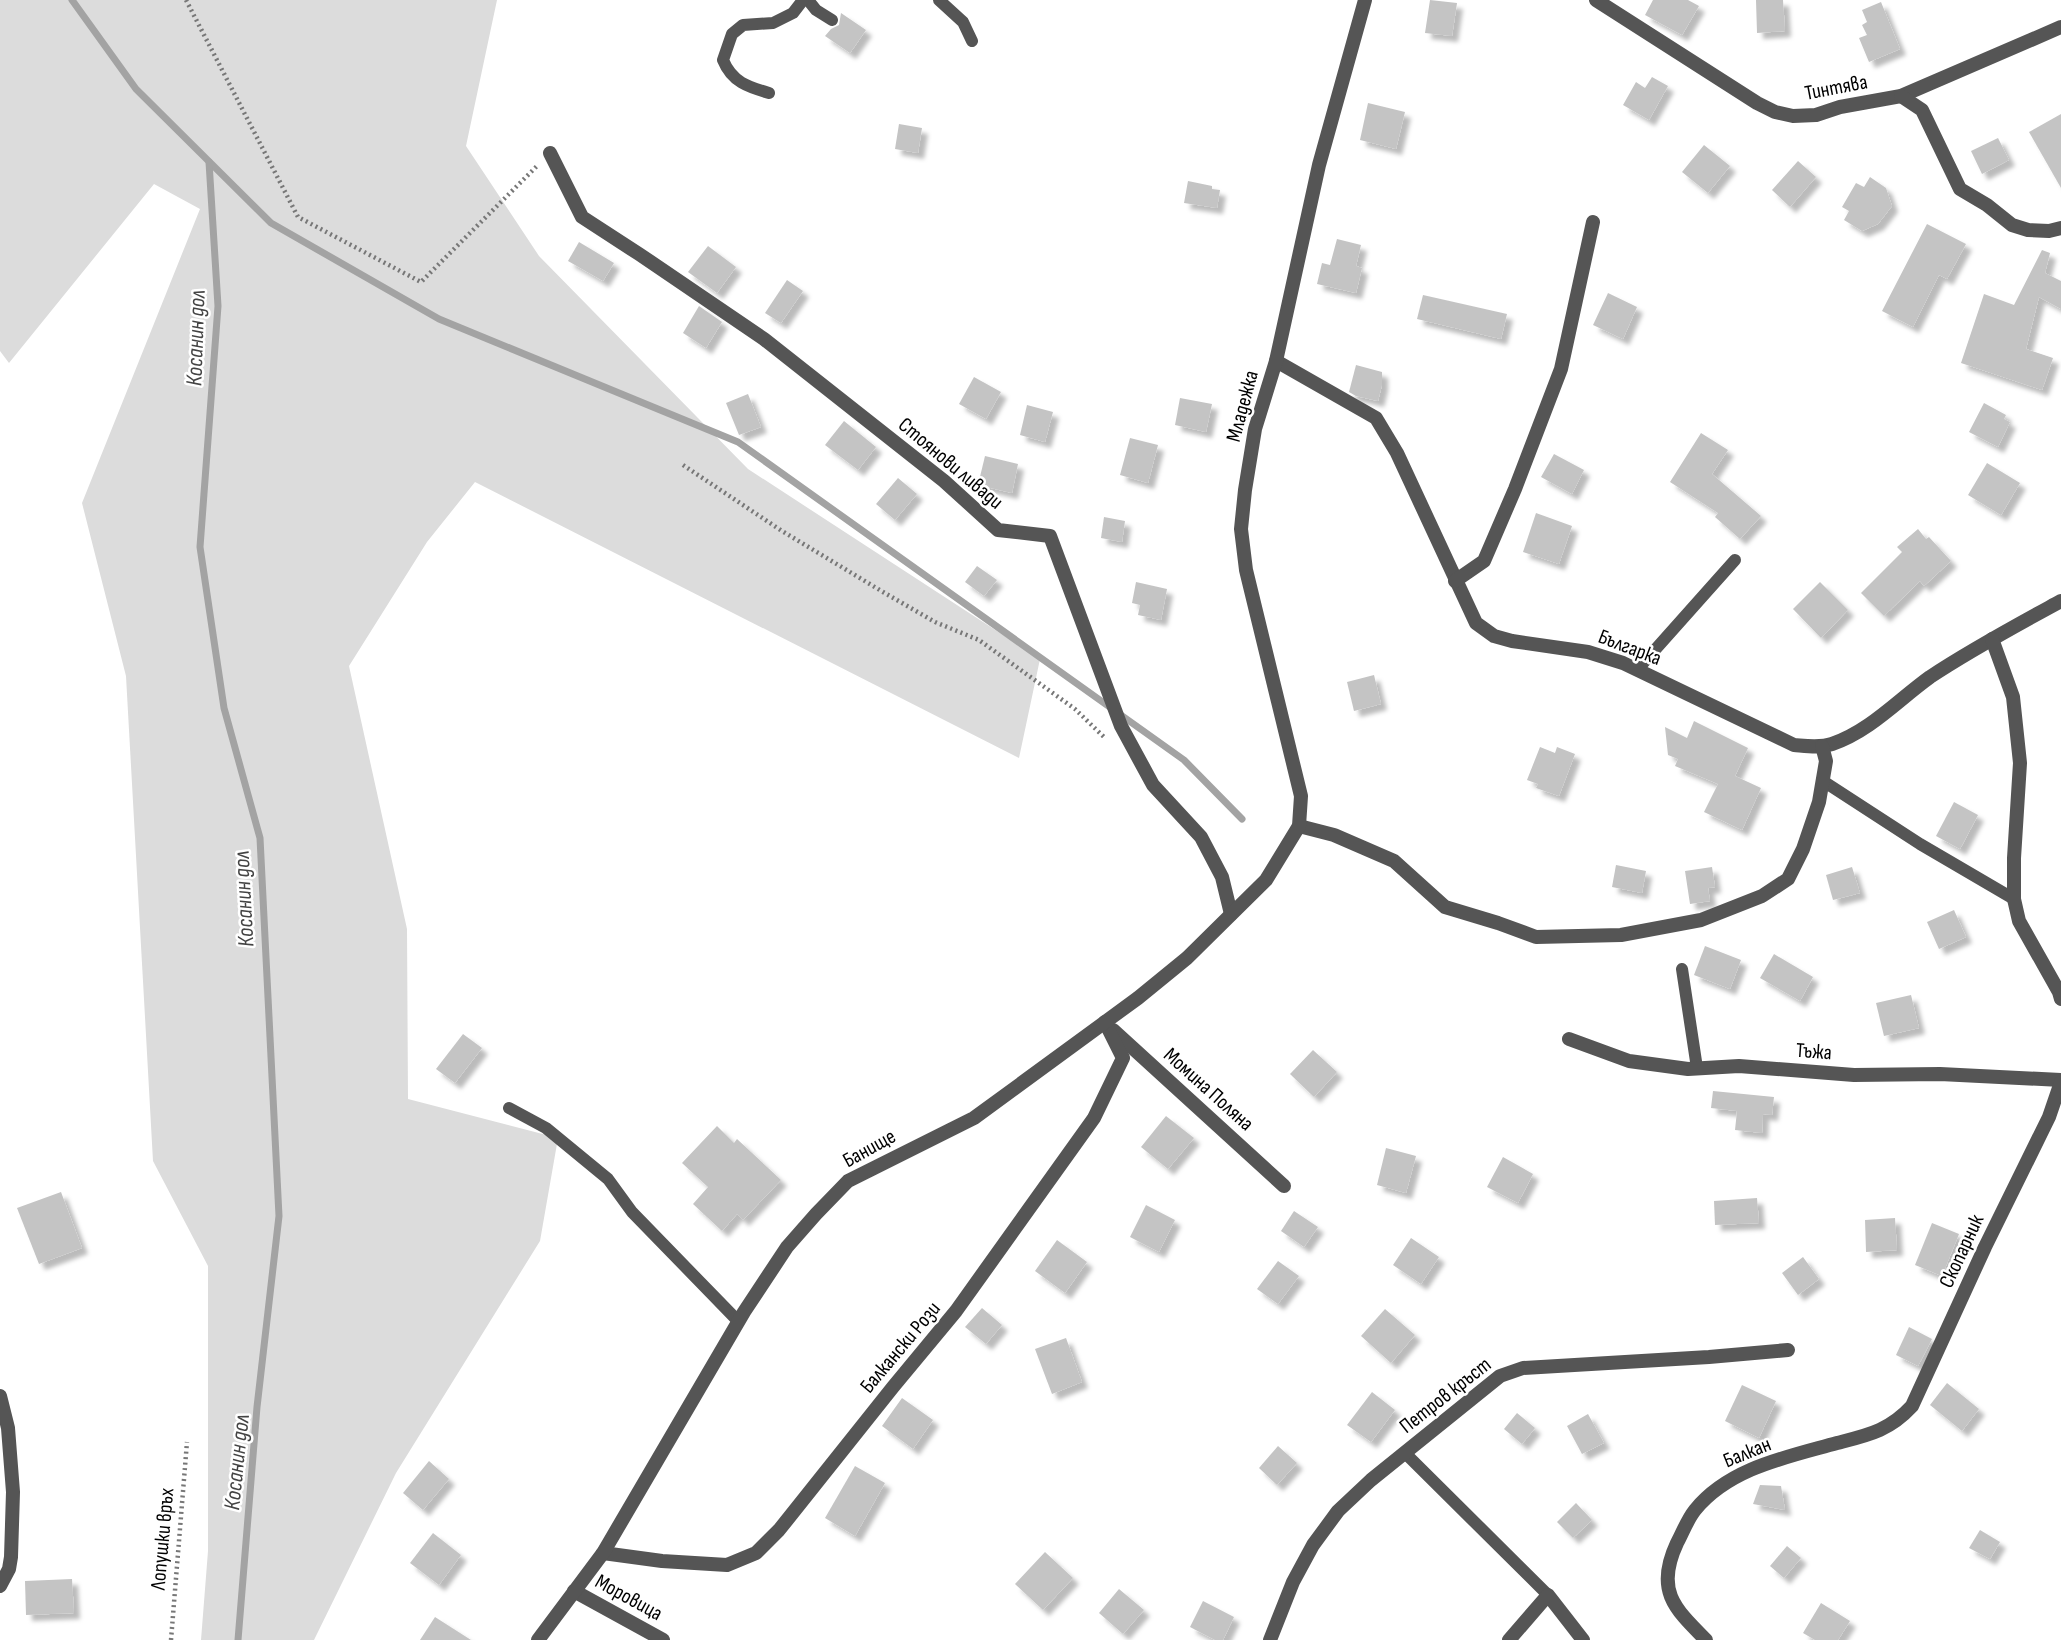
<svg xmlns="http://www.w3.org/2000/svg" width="2061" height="1640" font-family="'Sofia Sans Condensed',sans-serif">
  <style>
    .green { fill: #dcdcdc }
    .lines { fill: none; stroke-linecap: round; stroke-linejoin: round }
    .stream { stroke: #a3a3a3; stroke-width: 7 }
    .building { fill: #c4c4c4; filter: url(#shadow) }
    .path { stroke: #777; stroke-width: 4.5; stroke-dasharray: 2 3.5; stroke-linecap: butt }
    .service { stroke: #555; stroke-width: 12 }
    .minor { stroke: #555; stroke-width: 14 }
    .labels { text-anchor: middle; stroke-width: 5; stroke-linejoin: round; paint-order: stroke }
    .street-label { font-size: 21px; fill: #000; stroke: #fff }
    .water-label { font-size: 23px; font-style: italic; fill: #444; stroke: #fff }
  </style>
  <defs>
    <filter id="shadow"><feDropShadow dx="6" dy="6" stdDeviation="2" flood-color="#0004"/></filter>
  </defs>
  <rect width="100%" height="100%" fill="#fff"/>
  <polygon class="green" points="0,0 497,0 466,146 539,256 748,469 1040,659 1019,758 475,482 427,542 349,666 407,929 408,1099 558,1138 540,1241 396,1473 314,1640 201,1640 208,1551 208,1266 153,1161 126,676 82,503 200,209 154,184 9,363 0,351"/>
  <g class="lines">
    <g class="stream">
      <polyline points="72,0 136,89 271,223 439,319 738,442 1184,760 1242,819"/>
      <polyline points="209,162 218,306 200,547 224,708 260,838 279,1216 257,1407 238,1640"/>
    </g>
  </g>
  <g class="building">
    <polygon points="1430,0 1457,3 1452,36 1425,33"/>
    <polygon points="1653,0 1688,0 1699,6 1682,35 1645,15"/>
    <polygon points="1756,0 1783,0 1785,31 1757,33"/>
    <polygon points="1881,2 1900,49 1869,62 1859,38 1867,35 1862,25 1867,22 1862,10"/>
    <polygon points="841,13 866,30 850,53 825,36 831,29 839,25"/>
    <polygon points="1652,77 1668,86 1649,120 1623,105 1636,82 1645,88"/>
    <polygon points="1368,103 1405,112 1396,149 1360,140"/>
    <polygon points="2061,114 2061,188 2029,132"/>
    <polygon points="899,124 922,128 918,153 895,149"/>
    <polygon points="1998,138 2009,160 1982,174 1971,151"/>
    <polygon points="1704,145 1730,166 1708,193 1682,172"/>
    <polygon points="1798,161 1816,177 1790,207 1772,190"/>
    <polygon points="1870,177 1886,188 1892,206 1878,224 1862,231 1844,220 1849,211 1842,207 1856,183 1864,187"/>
    <polygon points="1188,181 1212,186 1212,189 1220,190 1217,208 1184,203"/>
    <polygon points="1927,224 1966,244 1947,279 1939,275 1913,327 1882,311"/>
    <polygon points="1337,239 1361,245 1356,266 1362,268 1356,293 1317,284 1322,263 1330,265"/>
    <polygon points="579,242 614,263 603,281 568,261"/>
    <polygon points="708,246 736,267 717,293 688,272"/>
    <polygon points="2042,250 2050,253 2045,273 2061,281 2061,309 2039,297 2026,349 2053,358 2042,390 1961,363 1984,294 2014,305"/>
    <polygon points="787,280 803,291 781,323 765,313"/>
    <polygon points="1608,293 1637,307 1623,339 1593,325"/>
    <polygon points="1423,295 1507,314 1501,339 1417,319"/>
    <polygon points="699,306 722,322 706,348 683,333"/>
    <polygon points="1356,365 1382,372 1382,385 1378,401 1356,396 1349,392"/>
    <polygon points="974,377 1001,392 986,419 959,404"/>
    <polygon points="748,394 761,427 739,435 726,403"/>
    <polygon points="1180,398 1212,404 1206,432 1175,425"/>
    <polygon points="1984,403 2006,415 2004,419 2010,422 1998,447 1969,432"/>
    <polygon points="1027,405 1053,412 1045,442 1020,435"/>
    <polygon points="844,421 876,447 858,470 825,445"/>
    <polygon points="1701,433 1728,450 1712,474 1761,516 1740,539 1715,517 1718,513 1670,482"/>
    <polygon points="1130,438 1158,445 1148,483 1120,475"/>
    <polygon points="1554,454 1584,470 1572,494 1541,477"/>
    <polygon points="985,456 1018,464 1012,493 978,485"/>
    <polygon points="1987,463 2020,483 2001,515 1968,495"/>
    <polygon points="898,478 917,494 895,520 876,504"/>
    <polygon points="1536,513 1572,526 1559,564 1523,552"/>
    <polygon points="1104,517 1125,521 1122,542 1101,538"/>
    <polygon points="1918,529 1926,539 1929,537 1951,561 1924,586 1920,581 1884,616 1861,593 1902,552 1897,547"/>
    <polygon points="977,566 997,580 984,596 965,582"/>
    <polygon points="1136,582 1167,589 1161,620 1138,615 1140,605 1132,603"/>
    <polygon points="1820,582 1848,610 1821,638 1793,609"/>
    <polygon points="1374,675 1381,704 1354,711 1347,682"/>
    <polygon points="1694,721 1748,748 1735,776 1761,788 1742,830 1704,812 1718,784 1675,766 1678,759 1668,755 1665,727 1687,738"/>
    <polygon points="1540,747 1555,753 1557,747 1575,754 1559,796 1536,788 1538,784 1527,780"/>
    <polygon points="1954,802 1978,815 1960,849 1936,836"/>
    <polygon points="1616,865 1646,871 1642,893 1612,887"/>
    <polygon points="1712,867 1715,887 1708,888 1710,901 1690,904 1685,871"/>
    <polygon points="1852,867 1860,893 1833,900 1826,875"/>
    <polygon points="1954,910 1966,937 1939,949 1927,922"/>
    <polygon points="1705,946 1741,960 1730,989 1694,975"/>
    <polygon points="1774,954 1813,977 1800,1001 1760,978"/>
    <polygon points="1911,995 1919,1028 1884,1036 1876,1003"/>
    <polygon points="463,1034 482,1048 455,1083 436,1069"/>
    <polygon points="1313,1050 1337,1072 1314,1097 1290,1074"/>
    <polygon points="1713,1091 1774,1097 1772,1115 1763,1114 1762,1133 1735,1130 1737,1111 1711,1108"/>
    <polygon points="1166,1116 1194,1138 1168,1169 1141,1147"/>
    <polygon points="717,1126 734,1143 737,1139 781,1180 743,1220 737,1214 722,1231 693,1204 708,1187 682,1163"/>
    <polygon points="1386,1148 1416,1156 1406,1193 1377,1185"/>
    <polygon points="1503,1157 1533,1174 1518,1203 1487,1187"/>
    <polygon points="61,1192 82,1248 39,1264 17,1208"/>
    <polygon points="1757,1198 1759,1223 1715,1225 1714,1201"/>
    <polygon points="1146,1205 1175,1220 1159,1252 1130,1237"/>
    <polygon points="1294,1211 1318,1227 1304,1247 1281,1231"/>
    <polygon points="1895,1218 1897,1250 1866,1252 1865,1220"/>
    <polygon points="1932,1223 1959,1234 1942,1276 1915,1265"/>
    <polygon points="1411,1238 1439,1257 1421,1284 1393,1265"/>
    <polygon points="1057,1240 1087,1262 1065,1293 1035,1271"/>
    <polygon points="1803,1257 1819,1279 1798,1295 1782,1273"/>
    <polygon points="1278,1261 1299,1276 1278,1304 1257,1289"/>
    <polygon points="982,1308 1002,1325 986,1344 965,1327"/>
    <polygon points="1385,1309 1415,1335 1391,1363 1361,1336"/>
    <polygon points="1909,1327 1932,1339 1918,1366 1896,1355"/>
    <polygon points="1066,1338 1082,1382 1052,1394 1035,1349"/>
    <polygon points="1947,1383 1979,1409 1962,1431 1930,1405"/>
    <polygon points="1742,1385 1776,1401 1759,1438 1725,1421"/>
    <polygon points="1372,1392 1395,1410 1371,1442 1347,1425"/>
    <polygon points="902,1398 933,1420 913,1449 882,1426"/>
    <polygon points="1517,1413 1535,1428 1522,1444 1504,1429"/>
    <polygon points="1588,1414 1604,1443 1582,1454 1567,1426"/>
    <polygon points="1278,1446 1297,1463 1277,1485 1259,1468"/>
    <polygon points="429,1461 449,1479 423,1510 403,1493"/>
    <polygon points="855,1466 885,1483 855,1536 825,1518"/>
    <polygon points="1760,1485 1781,1486 1785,1510 1753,1504"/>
    <polygon points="1576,1503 1592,1520 1573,1538 1557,1522"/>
    <polygon points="1980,1530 2000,1542 1990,1559 1969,1548"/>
    <polygon points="433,1533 461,1555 439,1585 410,1563"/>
    <polygon points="1787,1546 1801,1558 1784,1578 1770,1566"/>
    <polygon points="1045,1552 1073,1578 1043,1610 1015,1584"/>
    <polygon points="72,1579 74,1613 26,1615 25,1581"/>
    <polygon points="1119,1589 1144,1610 1123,1634 1099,1613"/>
    <polygon points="1203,1601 1234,1617 1223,1640 1215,1640 1190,1627"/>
    <polygon points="1821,1603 1850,1621 1838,1640 1815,1640 1803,1633"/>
    <polygon points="435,1617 471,1640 420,1640"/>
  </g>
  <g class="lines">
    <g class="path">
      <polyline points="186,0 298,217 421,282 538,165"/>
      <polyline points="683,465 782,531 883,592 935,622 979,640 1075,709 1105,738"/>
      <polyline points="171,1640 187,1442"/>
    </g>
    <g class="service">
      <polyline points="808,0 816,10 832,20"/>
      <polyline points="939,0 963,22 972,41"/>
      <path d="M769,93C748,87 732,82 723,60L732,34L743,25L773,23L793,13L803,0"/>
      <polyline points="1637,670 1735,560"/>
      <polyline points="1823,781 1920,844 2014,899"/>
      <polyline points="1682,969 1697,1068"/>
      <polyline points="509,1108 546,1128 608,1179 632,1212 738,1321"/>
      <polyline points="1405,1453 1548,1595"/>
    </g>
    <g class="minor">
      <polyline points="1596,0 1757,103 1775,112 1793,116 1816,115 1840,107 1901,96 2061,27"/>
      <polyline points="1901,96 1922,110 1960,189 1987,205 2012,225 2028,230 2049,231 2061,228"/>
      <polyline points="550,153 582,217 639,254 764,339 944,481 998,530 1050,536 1121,726 1153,785 1201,837 1222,877 1231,914"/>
      <path d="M1276,361L1376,418L1397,453L1476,623L1494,636L1512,641L1588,652L1623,663L1794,745C1807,746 1820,748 1832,744C1870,731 1898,700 1930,677C1972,649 2017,625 2061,601"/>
      <polyline points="1455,581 1484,561 1515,489 1561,369 1593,222"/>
      <polyline points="1992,639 2013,697 2020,763 2014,858 2014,899 2019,921 2059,992 2061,999"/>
      <polyline points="1299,826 1334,835 1394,861 1445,907 1498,923 1536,937 1621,935 1701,920 1762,896 1788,879 1803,849 1819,802 1826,761 1822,746"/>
      <polyline points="1113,1030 1284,1186"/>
      <polyline points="1569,1039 1629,1061 1688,1069 1739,1066 1854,1075 1940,1074 2061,1080"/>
      <polyline points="0,1396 8,1428 13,1492 11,1557 9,1569 0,1586"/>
      <polyline points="603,1553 662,1561 727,1565 756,1553 779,1530 893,1387 956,1311 1094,1118 1123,1058 1105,1022"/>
      <polyline points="574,1591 663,1640"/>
      <polyline points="538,1640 603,1553 744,1312 787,1247 816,1214 848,1181 974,1118 1138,998 1187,958 1266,880 1299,826 1301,796 1246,570 1241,529 1245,490 1255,429 1276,361 1319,165 1365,0"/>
      <polyline points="1270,1640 1293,1582 1313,1545 1338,1511 1371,1480 1500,1376 1523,1368 1709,1357 1788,1350"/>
      <polyline points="1509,1640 1548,1595 1583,1640"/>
      <path d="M1706,1640C1674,1608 1655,1590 1677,1543C1683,1532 1687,1520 1695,1510C1729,1468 1787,1457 1837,1443C1868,1435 1889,1431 1912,1406L1985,1247L2049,1117L2061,1082"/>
    </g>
  </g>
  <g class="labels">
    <g class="street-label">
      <text transform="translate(1836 87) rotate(-11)" y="7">Тинтява</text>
      <text transform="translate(1242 406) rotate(-75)" y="7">Младежка</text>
      <text transform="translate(951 463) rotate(40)" y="7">Стоянови ливади</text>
      <text transform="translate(1630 647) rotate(21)" y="7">Българка</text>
      <text transform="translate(1814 1051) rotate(4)" y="7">Тъжа</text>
      <text transform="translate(1209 1089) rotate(42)" y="7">Момина Поляна</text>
      <text transform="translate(869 1148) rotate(-29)" y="7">Банище</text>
      <text transform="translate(1961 1251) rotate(-65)" y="7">Скопарник</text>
      <text transform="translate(900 1347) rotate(-50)" y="7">Балкански Рози</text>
      <text transform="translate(1445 1395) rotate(-38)" y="7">Петров кръст</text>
      <text transform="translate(1747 1452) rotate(-22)" y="7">Балкан</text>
      <text transform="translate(162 1539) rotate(-85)" y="7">Лопушки връх</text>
      <text transform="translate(629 1597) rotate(29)" y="7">Моровица</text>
    </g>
    <g class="water-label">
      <text transform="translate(195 338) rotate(-88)" y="8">Косанин дол</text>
      <text transform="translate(243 899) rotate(-93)" y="8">Косанин дол</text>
      <text transform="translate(236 1462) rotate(-84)" y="8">Косанин дол</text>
    </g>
  </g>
</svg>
